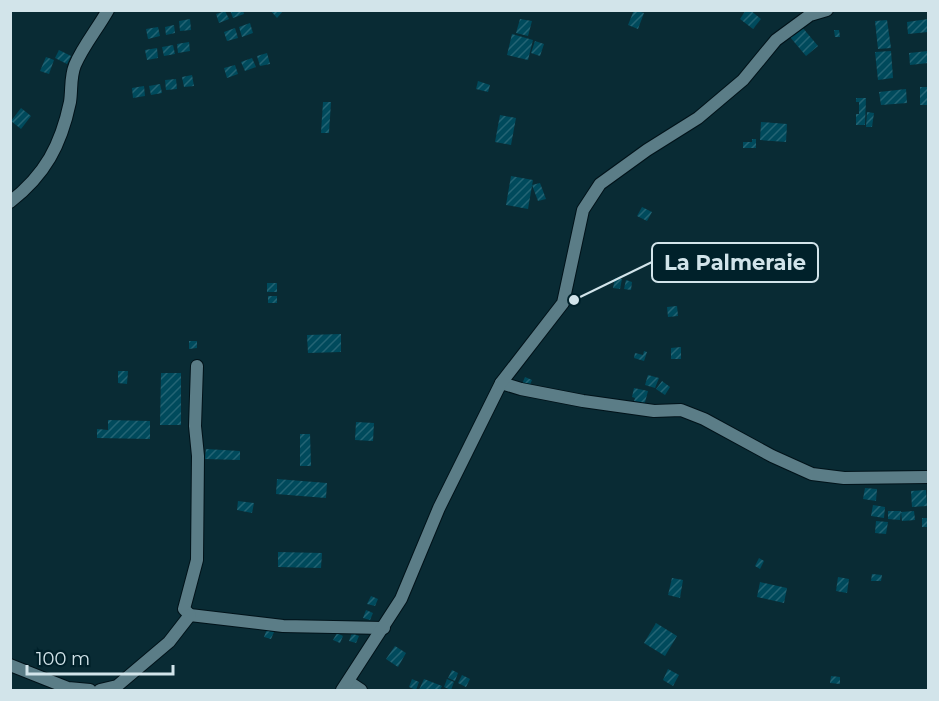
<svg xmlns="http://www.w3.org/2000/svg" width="939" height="701" font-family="Montserrat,sans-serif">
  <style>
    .building { fill: url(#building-hatch) }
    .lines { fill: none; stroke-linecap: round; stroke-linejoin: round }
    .minor-casing { stroke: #001219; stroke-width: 14 }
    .minor { stroke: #5b7d87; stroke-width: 12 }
    .leader { fill: none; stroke: #d2e4ea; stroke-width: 2 }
    .callout-dot { fill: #d2e4ea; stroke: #00212a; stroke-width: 2 }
    .callout { fill: #00212a; stroke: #d2e4ea; stroke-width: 2 }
    .callout-label { font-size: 21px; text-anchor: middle; font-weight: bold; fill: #d2e4ea }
  </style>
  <defs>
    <pattern id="building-hatch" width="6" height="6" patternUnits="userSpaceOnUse" patternTransform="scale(1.5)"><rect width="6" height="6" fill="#004a5c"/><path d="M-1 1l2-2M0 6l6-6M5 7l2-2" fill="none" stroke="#246474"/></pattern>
  </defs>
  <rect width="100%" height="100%" fill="#092b34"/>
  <g class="building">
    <polygon points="230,10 243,10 244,14 233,18"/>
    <polygon points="270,10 284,10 277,18"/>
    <polygon points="634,10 644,13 638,29 628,25"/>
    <polygon points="746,10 750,10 761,19 753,29 740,19"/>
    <polygon points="225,11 229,19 219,23 216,14"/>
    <polygon points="190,19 191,30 180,31 179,21"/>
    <polygon points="520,19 532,21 528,36 516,33"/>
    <polygon points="928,19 928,32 908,34 907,22"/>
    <polygon points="887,20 891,48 878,49 875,21"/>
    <polygon points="250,23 253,33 242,37 239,27"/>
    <polygon points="174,25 175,33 166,35 165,27"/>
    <polygon points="158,27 160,36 148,39 146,29"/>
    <polygon points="802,27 818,46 806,56 790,37"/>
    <polygon points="235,28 238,38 227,41 224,32"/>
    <polygon points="834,30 839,30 840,37 835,37"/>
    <polygon points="512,34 533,40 528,60 507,55"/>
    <polygon points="535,41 544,44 540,56 531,53"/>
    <polygon points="189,42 190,51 178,53 177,44"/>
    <polygon points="173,45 175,54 164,56 162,47"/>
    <polygon points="157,48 158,58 147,60 145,50"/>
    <polygon points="59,50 71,56 67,64 55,58"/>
    <polygon points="891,51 893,78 878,80 875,52"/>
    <polygon points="928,51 928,63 910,65 909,53"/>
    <polygon points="267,53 270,64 260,66 257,56"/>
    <polygon points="46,57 54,60 49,74 40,71"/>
    <polygon points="252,58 256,67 245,71 241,62"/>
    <polygon points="235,65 238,74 227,78 224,68"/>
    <polygon points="192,75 194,86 184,87 182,77"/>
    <polygon points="176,79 177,89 166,90 165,80"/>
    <polygon points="478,81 490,85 488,92 476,89"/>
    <polygon points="160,84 162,93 151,95 149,86"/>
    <polygon points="144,86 145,96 133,98 132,88"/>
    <rect x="920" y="87" width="8" height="18"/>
    <polygon points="906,89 907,103 881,105 879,92"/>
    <polygon points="856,98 866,98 865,125 856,125 856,114 859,114 859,102 856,102"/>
    <polygon points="323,102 331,102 329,133 321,133"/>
    <polygon points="21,108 31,116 21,129 11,121"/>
    <polygon points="867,112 874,113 872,127 866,127"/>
    <polygon points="500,115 516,118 511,145 495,142"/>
    <polygon points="761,122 787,124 786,142 760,140"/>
    <polygon points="752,139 756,139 756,148 743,148 743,142 752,142"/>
    <polygon points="511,176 533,180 528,209 506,205"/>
    <polygon points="540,183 546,199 538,201 532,185"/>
    <polygon points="642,207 652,212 647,221 637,216"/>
    <polygon points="615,278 622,279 620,289 613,288"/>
    <polygon points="626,280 632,282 631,290 624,289"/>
    <rect x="267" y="283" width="10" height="9"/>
    <rect x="268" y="296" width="9" height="7"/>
    <polygon points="677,306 678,316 668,317 667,307"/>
    <polygon points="341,334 341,352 308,353 307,335"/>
    <polygon points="189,341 197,341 197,348 189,349"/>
    <polygon points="681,347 681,359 671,359 671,348"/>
    <polygon points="644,351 647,352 644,361 634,358 635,353 643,355"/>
    <polygon points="118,371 128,371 127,384 118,383"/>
    <polygon points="161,373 181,373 181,425 160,425"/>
    <polygon points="648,375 659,378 655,388 645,385"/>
    <polygon points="525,377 532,380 529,387 522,384"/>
    <polygon points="662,381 670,387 665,395 656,389"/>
    <polygon points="634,388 648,391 644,406 636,404 636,402 634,401 635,398 632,397"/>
    <polygon points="108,420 150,421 150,439 97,438 97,429 108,430"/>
    <polygon points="356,422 374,423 373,441 355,440"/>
    <polygon points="300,434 310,434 311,466 300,466"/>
    <polygon points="206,449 240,451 240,460 205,459"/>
    <polygon points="277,479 327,483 326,498 276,494"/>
    <polygon points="865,488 877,489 876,501 863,499"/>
    <polygon points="926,490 927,506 912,507 911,491"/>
    <polygon points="238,501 254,503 252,513 237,510"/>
    <polygon points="873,505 885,507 884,518 871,516"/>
    <polygon points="888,511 901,511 900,520 888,519"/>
    <polygon points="914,511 915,520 902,521 901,512"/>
    <rect x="922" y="518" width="6" height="9"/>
    <polygon points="876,521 888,522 886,534 875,533"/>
    <polygon points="278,552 322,553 321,568 278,567"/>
    <polygon points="759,558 764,561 760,569 755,566"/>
    <polygon points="872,574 882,575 881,581 871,581"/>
    <polygon points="838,577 849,579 847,593 836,591"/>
    <polygon points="672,578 683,580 680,598 668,595"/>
    <polygon points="760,582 787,588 784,603 757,597"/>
    <polygon points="371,596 378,599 375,606 367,604"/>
    <polygon points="366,610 373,613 370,620 363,618"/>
    <polygon points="656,623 677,636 665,656 644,643"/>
    <polygon points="267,629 274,632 271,639 264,637"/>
    <polygon points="337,633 343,636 340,643 333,640"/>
    <polygon points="352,633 359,636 356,643 349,641"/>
    <polygon points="395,646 406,653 398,667 386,659"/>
    <polygon points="668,669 679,675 673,686 663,680"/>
    <polygon points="452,670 458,673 455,681 448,678"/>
    <polygon points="462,675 470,679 466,687 458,683"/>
    <polygon points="831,676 840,677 840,684 830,683"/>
    <polygon points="412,679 419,682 416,690 409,687"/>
    <polygon points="424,679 442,686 440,690 419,690"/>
    <polygon points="447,679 454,682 451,690 444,687"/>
  </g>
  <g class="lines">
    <g class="minor-casing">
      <g id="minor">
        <path d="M10,202C45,175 61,145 70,102C72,89 70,77 75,65C83,46 98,28 108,10"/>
        <polyline points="197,366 195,426 198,456 197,560 184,609 190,615 283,626 384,628"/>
        <polyline points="501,383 521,389 583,401 654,411 681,410 704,419 772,456 812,474 844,478 928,477"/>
        <polyline points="10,665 68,688 90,690"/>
        <polyline points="349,682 361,690"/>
        <polyline points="100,690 117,686 169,642 190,615"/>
        <polyline points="342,690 401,599 439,508 501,383 563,303 583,210 600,184 647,150 698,118 743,80 776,40 810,15 827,10"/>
      </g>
    </g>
    <use href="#minor" class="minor"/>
  </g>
  <path class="leader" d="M574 300L652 262"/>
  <circle class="callout-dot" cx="574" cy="300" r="6"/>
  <rect class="callout" x="652" y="243" width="166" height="39" rx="6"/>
  <g class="callout-label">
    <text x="735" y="270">La Palmeraie</text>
  </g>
  <rect width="939" height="701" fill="none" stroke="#d2e4ea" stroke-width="24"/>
  <path d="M27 665v9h146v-9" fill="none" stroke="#d2e4ea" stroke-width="3"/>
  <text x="36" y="665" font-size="18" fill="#d2e4ea" stroke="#00212a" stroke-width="4.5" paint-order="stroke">100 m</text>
</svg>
